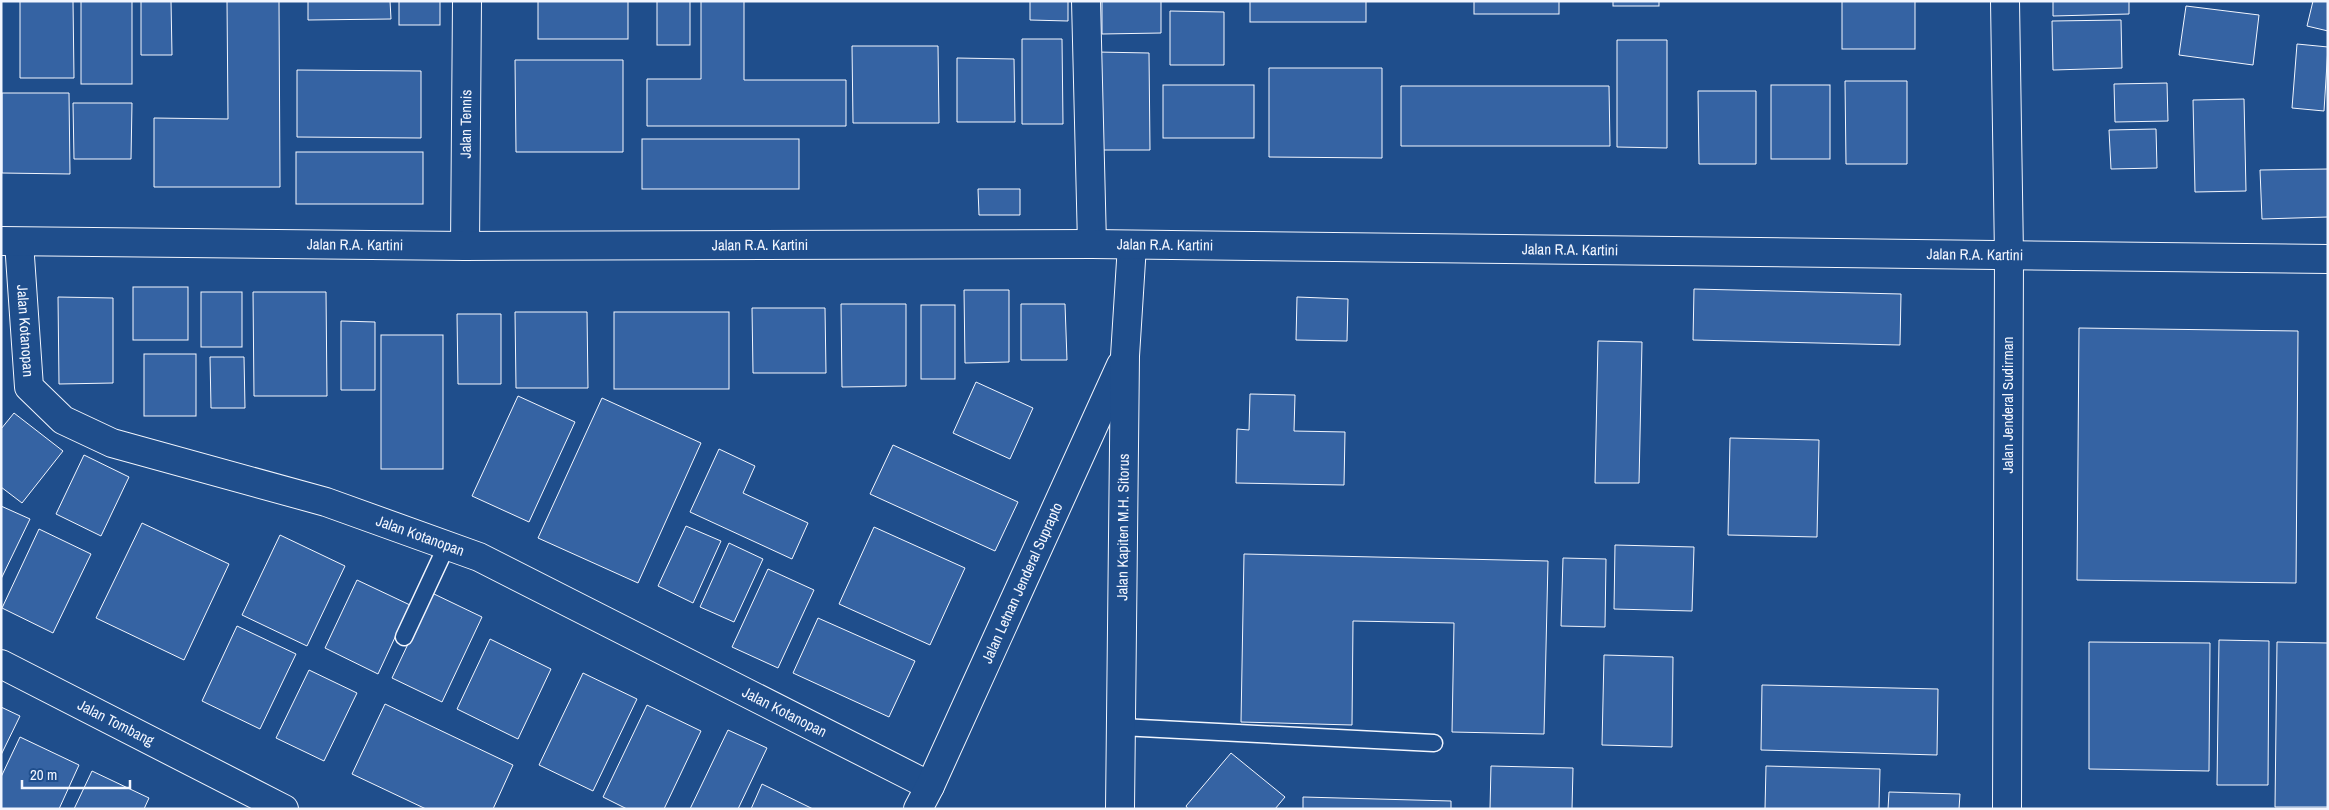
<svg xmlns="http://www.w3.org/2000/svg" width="2329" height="810" font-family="'Archivo Narrow',sans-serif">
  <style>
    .building { fill: #3563a3; stroke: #f2f6ff }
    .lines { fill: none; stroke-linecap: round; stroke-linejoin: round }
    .service-casing { stroke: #f2f6ff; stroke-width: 19 }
    .minor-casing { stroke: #f2f6ff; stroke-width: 30 }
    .tertiary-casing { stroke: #f2f6ff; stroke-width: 30 }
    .secondary-casing { stroke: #f2f6ff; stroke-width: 30 }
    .service { stroke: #1f4e8c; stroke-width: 16 }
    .minor { stroke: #1f4e8c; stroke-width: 28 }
    .tertiary { stroke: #1f4e8c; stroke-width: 28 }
    .secondary { stroke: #1f4e8c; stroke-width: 28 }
    .labels { text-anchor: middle; stroke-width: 4; stroke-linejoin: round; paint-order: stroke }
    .street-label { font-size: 15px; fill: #f2f6ff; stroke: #1f4e8c }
  </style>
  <rect width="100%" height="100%" fill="#1f4e8c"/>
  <g class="building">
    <polygon points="20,1 73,1 74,78 20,78"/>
    <rect x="81" y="1" width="51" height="83"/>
    <polygon points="141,1 171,1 172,55 141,55"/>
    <polygon points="227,1 279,1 280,187 154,187 154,118 228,119"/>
    <polygon points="308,1 390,1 391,19 308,20"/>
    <rect x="399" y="1" width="41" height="24"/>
    <rect x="538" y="1" width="90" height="38"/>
    <rect x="657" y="1" width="33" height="44"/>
    <polygon points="701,1 744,1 744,80 846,80 846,126 647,126 647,79 701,79"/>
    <polygon points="1030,1 1068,1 1068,21 1030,20"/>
    <polygon points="1102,1 1161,1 1161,33 1102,34"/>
    <rect x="1250" y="1" width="116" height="21"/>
    <rect x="1474" y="1" width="85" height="13"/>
    <rect x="1613" y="1" width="46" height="5"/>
    <rect x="1842" y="1" width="73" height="48"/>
    <polygon points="2053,1 2129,1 2129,14 2053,16"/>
    <polygon points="2313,1 2328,1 2328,31 2307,26"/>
    <polygon points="2186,6 2259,15 2253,65 2179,55"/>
    <polygon points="1170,11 1224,12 1224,65 1170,65"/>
    <polygon points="2121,20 2122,68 2053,70 2052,21"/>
    <polygon points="1022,39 1062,39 1063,124 1022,124"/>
    <polygon points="1617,40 1667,40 1667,148 1617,147"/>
    <polygon points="2297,44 2328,47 2324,111 2292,108"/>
    <polygon points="852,46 938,46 939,123 853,123"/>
    <polygon points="1097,52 1149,53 1150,150 1097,150"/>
    <polygon points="957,58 1014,59 1015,122 957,122"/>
    <polygon points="515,60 623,60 623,152 516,152"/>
    <polygon points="1269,68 1382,68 1382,158 1269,157"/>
    <polygon points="297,70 421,71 421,138 297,137"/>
    <polygon points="1845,81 1907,81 1907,164 1846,164"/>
    <polygon points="2167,83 2168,121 2115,122 2114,84"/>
    <rect x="1163" y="85" width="91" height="53"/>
    <rect x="1771" y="85" width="59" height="74"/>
    <polygon points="1401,86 1609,86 1610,146 1401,146"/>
    <polygon points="1698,91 1756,91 1756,164 1699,164"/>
    <polygon points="2,93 69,93 70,174 2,173"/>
    <polygon points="2244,99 2246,191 2195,192 2193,100"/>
    <polygon points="73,103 132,103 131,159 74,159"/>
    <polygon points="2156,129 2157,168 2111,169 2109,130"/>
    <rect x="642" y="139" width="157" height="50"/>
    <rect x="296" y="152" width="127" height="52"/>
    <polygon points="2328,169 2328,217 2262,219 2260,170"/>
    <polygon points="978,189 1020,189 1020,215 979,215"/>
    <rect x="133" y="287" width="55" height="53"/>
    <polygon points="1694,289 1901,294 1900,345 1693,340"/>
    <polygon points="964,290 1009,290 1009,362 965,363"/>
    <rect x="201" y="292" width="41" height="55"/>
    <polygon points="253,292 326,292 327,396 254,396"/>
    <polygon points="58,297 113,298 113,383 59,384"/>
    <polygon points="1297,297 1348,299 1347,341 1296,340"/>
    <polygon points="841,304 906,304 906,386 842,387"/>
    <polygon points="1021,304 1065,304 1067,360 1021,360"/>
    <rect x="921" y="305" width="34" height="74"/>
    <polygon points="752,308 825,308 826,373 753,373"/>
    <polygon points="515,312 587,312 588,388 516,388"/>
    <rect x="614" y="312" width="115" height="77"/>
    <polygon points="457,314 501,314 501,384 458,384"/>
    <polygon points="341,321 375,322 375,390 341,390"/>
    <polygon points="2079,328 2298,331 2296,583 2077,580"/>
    <rect x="381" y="335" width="62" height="134"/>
    <polygon points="1598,341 1642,342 1639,483 1595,483"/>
    <rect x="144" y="354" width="52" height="62"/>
    <polygon points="210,357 244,357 245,408 211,408"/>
    <polygon points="976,382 1033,408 1010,459 953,433"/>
    <polygon points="1250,394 1295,395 1294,431 1345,432 1344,485 1236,483 1237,429 1249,430"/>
    <polygon points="518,396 575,422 529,522 472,496"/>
    <polygon points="602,398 701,443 638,583 538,538"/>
    <polygon points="14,413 63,451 22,503 1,487 1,429"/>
    <polygon points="1730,438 1819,440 1817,537 1728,535"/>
    <polygon points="893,445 1018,502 995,551 870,494"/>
    <polygon points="719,449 755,466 743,493 808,523 792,559 690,512"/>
    <polygon points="84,455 129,477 101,536 56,514"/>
    <polygon points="1,506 30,519 1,579"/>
    <polygon points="142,523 229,564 184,660 96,618"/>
    <polygon points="686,526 721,541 693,603 658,586"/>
    <polygon points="874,527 965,568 930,645 839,604"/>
    <polygon points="39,529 91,554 53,633 2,608"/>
    <polygon points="280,535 345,566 307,646 242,615"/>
    <polygon points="729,543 763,559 734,622 700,607"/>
    <polygon points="1615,545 1694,547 1692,611 1614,609"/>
    <polygon points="1244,554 1548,561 1544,734 1452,732 1454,623 1353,621 1352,725 1241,722"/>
    <polygon points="1563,558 1606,559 1605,627 1561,626"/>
    <polygon points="768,569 814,590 778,668 732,647"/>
    <polygon points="357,580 410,605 378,674 325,648"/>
    <polygon points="432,593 482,617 442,702 392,678"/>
    <polygon points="818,618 915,661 889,717 793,673"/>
    <polygon points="237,626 296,654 260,729 202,701"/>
    <polygon points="490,639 551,669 518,739 457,709"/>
    <polygon points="2219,640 2269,641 2268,785 2217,785"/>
    <polygon points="2089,642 2210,643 2209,771 2089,769"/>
    <polygon points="2277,642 2328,643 2328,807 2275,807"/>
    <polygon points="1604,655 1673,657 1672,747 1602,745"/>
    <polygon points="309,670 357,693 324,761 276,738"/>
    <polygon points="583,673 637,699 593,791 539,765"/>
    <polygon points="1762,685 1938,689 1937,755 1761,750"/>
    <polygon points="385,704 513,765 493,809 426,809 352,774"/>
    <polygon points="647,705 701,731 664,809 627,809 603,797"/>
    <polygon points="1,707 20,716 1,755"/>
    <polygon points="728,730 767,748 738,809 690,809"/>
    <polygon points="20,737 79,765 59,809 1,809 1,777"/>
    <polygon points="1231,753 1285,797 1275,809 1188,809 1186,806"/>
    <polygon points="1491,766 1573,768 1572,809 1490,809"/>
    <polygon points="1766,766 1880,769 1879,809 1765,809"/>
    <polygon points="92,771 149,798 144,809 74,809"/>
    <polygon points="762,784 813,809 751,809"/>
    <polygon points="1889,792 1960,794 1959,809 1888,809"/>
    <polygon points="1303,797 1451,801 1451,809 1303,809"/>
  </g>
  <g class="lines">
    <g class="service-casing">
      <g id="service">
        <polyline points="404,637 446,547"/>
        <polyline points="1121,727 1434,743"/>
      </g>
    </g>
    <g class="minor-casing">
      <g id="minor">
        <polyline points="1086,1 1092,244"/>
        <path id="s1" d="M19,242L29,387L63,420L112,443L326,502L479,557L930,786"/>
        <path id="s2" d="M465,246L467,1"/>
        <path id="s3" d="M1,664L284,809"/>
        <path id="s4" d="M918,809L930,786L1121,365"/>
        <path id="s5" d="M1120,809L1125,356L1132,245"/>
      </g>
    </g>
    <g class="tertiary-casing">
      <g id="tertiary">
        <path id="s6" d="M1,241L465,246L1092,244L2328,259"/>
      </g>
    </g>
    <g class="secondary-casing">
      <polyline id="secondary" points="2005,1 2009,256 2007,809"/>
    </g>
    <use href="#service" class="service"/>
    <use href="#minor" class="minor"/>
    <use href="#tertiary" class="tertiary"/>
    <use href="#secondary" class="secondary"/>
  </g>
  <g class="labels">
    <g class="street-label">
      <text dy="5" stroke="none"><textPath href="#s2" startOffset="122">Jalan Tennis</textPath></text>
      <text dy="5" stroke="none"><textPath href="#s6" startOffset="354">Jalan R.A. Kartini</textPath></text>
      <text dy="5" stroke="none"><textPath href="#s6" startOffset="759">Jalan R.A. Kartini</textPath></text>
      <text dy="5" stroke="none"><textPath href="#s6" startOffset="1164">Jalan R.A. Kartini</textPath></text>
      <text dy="5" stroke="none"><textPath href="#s6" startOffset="1569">Jalan R.A. Kartini</textPath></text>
      <text dy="5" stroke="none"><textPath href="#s6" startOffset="1974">Jalan R.A. Kartini</textPath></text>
      <text dy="5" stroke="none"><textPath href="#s1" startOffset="89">Jalan Kotanopan</textPath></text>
      <text transform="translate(2008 405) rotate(-90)" y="5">Jalan Jenderal Sudirman</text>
      <text dy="5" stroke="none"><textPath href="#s5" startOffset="282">Jalan Kapiten M.H. Sitorus</textPath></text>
      <text dy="5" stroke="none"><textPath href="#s1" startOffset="569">Jalan Kotanopan</textPath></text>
      <text dy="5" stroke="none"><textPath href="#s4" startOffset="249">Jalan Letnan Jenderal Suprapto</textPath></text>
      <text dy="5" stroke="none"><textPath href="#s1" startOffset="974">Jalan Kotanopan</textPath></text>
      <text dy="5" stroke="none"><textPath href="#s3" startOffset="129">Jalan Tombang</textPath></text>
    </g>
  </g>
  <rect width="2329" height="810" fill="none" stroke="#f2f6ff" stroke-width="5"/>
  <path d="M22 780v8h108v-8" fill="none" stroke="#f2f6ff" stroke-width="2.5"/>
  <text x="30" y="780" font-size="15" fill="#f2f6ff" stroke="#1f4e8c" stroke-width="4" paint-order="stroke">20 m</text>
</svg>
